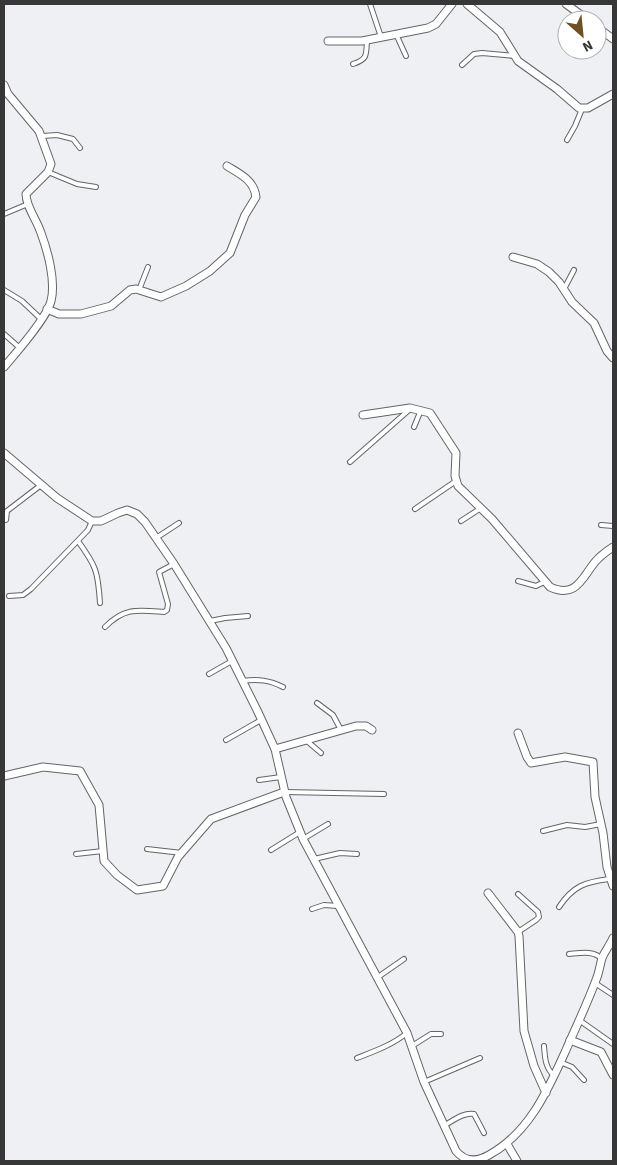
<svg xmlns="http://www.w3.org/2000/svg" width="617" height="1165" font-family="'Source Sans 3',sans-serif">
  <style>
    .lines { fill: none; stroke-linecap: round; stroke-linejoin: round }
    .service-casing { stroke: #646568; stroke-width: 6 }
    .minor-casing { stroke: #646568; stroke-width: 9 }
    .service { stroke: #fff; stroke-width: 4 }
    .minor { stroke: #fff; stroke-width: 7 }
  </style>
  <rect width="100%" height="100%" fill="#eff0f3"/>
  <g class="lines">
    <g class="service-casing">
      <g id="service">
        <polyline points="370,4 381,37"/>
        <polyline points="396,34 406,56"/>
        <path d="M353,64C368,59 366,55 367,40"/>
        <polyline points="462,65 474,54 482,53 515,56"/>
        <polyline points="42,136 57,135 73,139 80,148"/>
        <polyline points="567,140 575,126 582,109"/>
        <polyline points="48,172 77,184 96,187"/>
        <polyline points="4,214 28,204"/>
        <polyline points="564,289 574,270"/>
        <polyline points="4,290 22,301 41,319"/>
        <polyline points="139,290 148,267"/>
        <polyline points="4,334 20,348"/>
        <polyline points="414,427 421,410"/>
        <polyline points="350,462 409,410"/>
        <polyline points="415,509 456,481"/>
        <polyline points="6,520 7,511 41,485"/>
        <polyline points="461,521 481,508"/>
        <polyline points="601,525 613,526"/>
        <polyline points="156,538 179,523"/>
        <path d="M78,541C96,566 98,571 100,603"/>
        <polyline points="518,581 536,586 544,582"/>
        <polyline points="9,596 23,595 31,589 88,530 92,521"/>
        <polyline points="210,621 225,618 248,616"/>
        <path d="M105,627C125,607 138,610 164,612L167,610L168,604L159,572L174,564"/>
        <polyline points="209,674 232,661"/>
        <path d="M242,681C259,679 269,680 283,687"/>
        <polyline points="317,703 333,715 341,730"/>
        <polyline points="226,740 261,720"/>
        <polyline points="307,741 321,753"/>
        <polyline points="259,780 281,777"/>
        <polyline points="284,792 384,794"/>
        <polyline points="543,831 567,825 585,827 601,824"/>
        <polyline points="303,839 328,824"/>
        <polyline points="147,849 182,853"/>
        <polyline points="271,850 300,832"/>
        <polyline points="76,854 103,851"/>
        <polyline points="314,859 340,853 357,854"/>
        <path d="M559,907C573,886 585,882 609,879"/>
        <polyline points="312,909 324,905 338,906"/>
        <polyline points="518,932 536,920 539,917 538,912 518,894"/>
        <path d="M569,954C580,953 594,950 602,959"/>
        <polyline points="378,977 404,959"/>
        <polyline points="595,983 613,995"/>
        <polyline points="579,1020 613,1044"/>
        <polyline points="412,1046 431,1034 441,1034"/>
        <path d="M544,1046C545,1058 545,1067 554,1076"/>
        <path d="M357,1058C375,1051 392,1045 407,1033"/>
        <polyline points="560,1062 572,1067 584,1080"/>
        <polyline points="424,1082 480,1058"/>
        <path d="M445,1125C454,1120 464,1112 474,1114L484,1133"/>
      </g>
    </g>
    <g class="minor-casing">
      <g id="minor">
        <polyline points="467,4 500,32 518,61 557,89 579,108 588,108 613,94"/>
        <polyline points="566,4 588,20"/>
        <polyline points="597,27 613,39"/>
        <polyline points="328,41 362,41 428,28 436,24 452,4"/>
        <path d="M4,85L8,94L39,131L51,164L48,172L26,194C26,207 37,220 41,233C48,252 56,282 51,301C47,318 16,353 4,367"/>
        <polyline points="513,257 537,264 549,272 559,282 572,302 594,323 607,351 613,358"/>
        <path d="M47,309L59,314H81L111,306L130,290L136,289L161,297L186,286L210,271L230,253L245,215L256,197C254,180 240,174 227,166"/>
        <path d="M363,415L410,408L430,413L456,453L455,476L458,486L492,519L550,587C576,599 582,578 595,562C600,556 607,551 613,547"/>
        <path d="M4,453L57,498L92,521H101L118,513L127,510L137,514L145,522L174,564L226,648L257,710L275,749L286,797L303,839L407,1033L424,1082L456,1151C465,1162 477,1162 489,1155C529,1133 548,1090 566,1050C576,1027 587,1004 596,980C599,973 600,965 602,958C605,951 610,945 613,938"/>
        <polyline points="518,733 527,757 531,763 565,757 593,762 595,797 603,833 607,867 613,886"/>
        <polyline points="275,749 356,726 366,726 372,730"/>
        <polyline points="4,776 43,767 80,771 99,805 104,861 117,875 137,890 163,886 178,857 211,819 284,792"/>
        <polyline points="488,893 518,932 519,936 524,1031 534,1066 546,1093"/>
        <polyline points="570,1040 601,1052 613,1075"/>
        <polyline points="507,1144 517,1161"/>
      </g>
    </g>
    <use href="#service" class="service"/>
    <use href="#minor" class="minor"/>
  </g>
  <rect width="617" height="1165" fill="none" stroke="#373738" stroke-width="10"/>
  <g transform="translate(582 35) rotate(153)"><circle r="24" fill="#ffffff" stroke="#afafaf"/>
  <path d="M0-4L9 19L0 12L-9 19Z" fill="#705126"/>
  <text y="-8" font-size="14" font-weight="bold" text-anchor="middle" fill="#373738">N</text>
  </g>
</svg>
